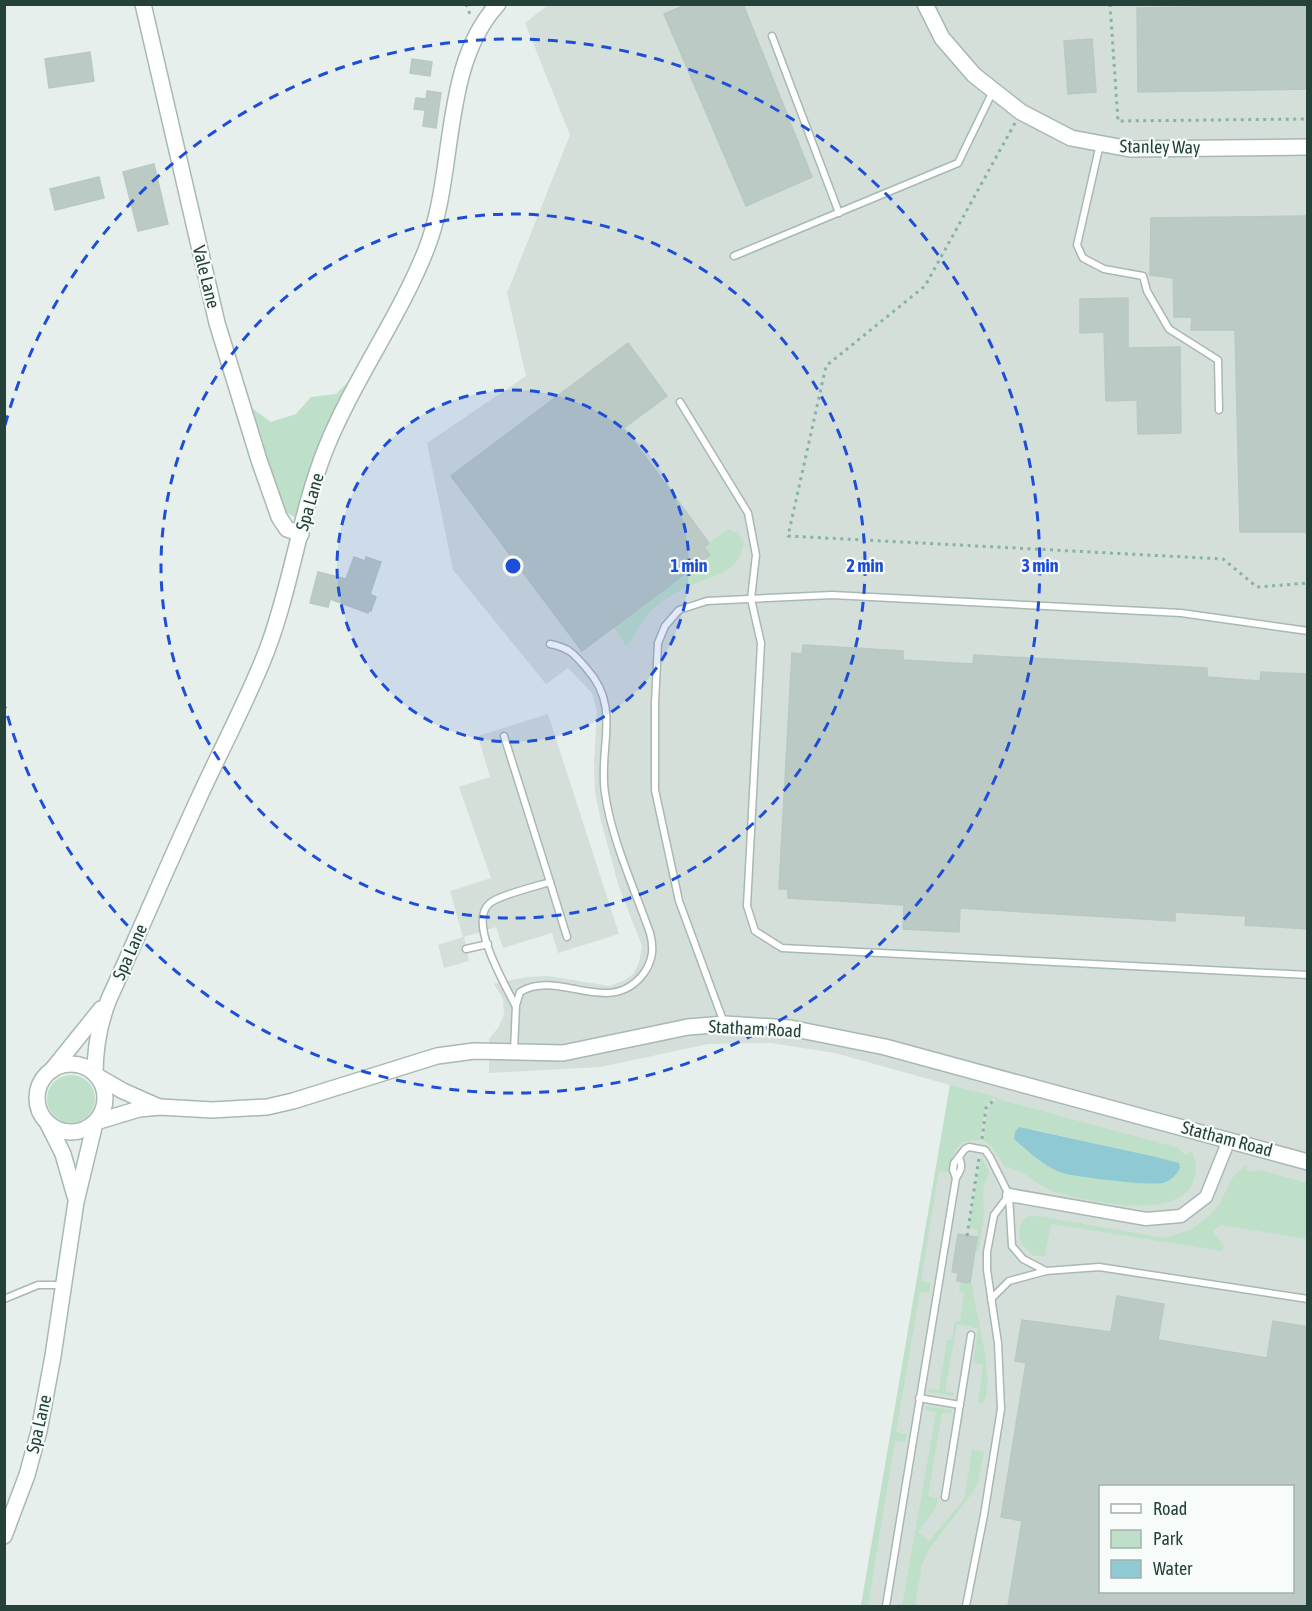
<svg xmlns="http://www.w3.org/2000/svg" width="1312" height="1611" font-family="'Asap Condensed',sans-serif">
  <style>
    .built { fill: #d4dfda; fill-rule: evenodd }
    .green { fill: #bfe0c8; fill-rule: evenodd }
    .water { fill: #8ec9d4 }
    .building { fill: #bbcac4; stroke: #b8c9c2; stroke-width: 1.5; fill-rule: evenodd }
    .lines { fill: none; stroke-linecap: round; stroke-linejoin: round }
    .service-casing { stroke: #a8b8b2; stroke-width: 9 }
    .minor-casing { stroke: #a8b8b2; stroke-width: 15 }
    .tertiary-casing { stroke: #a8b8b2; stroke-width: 18 }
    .path { stroke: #86b3a5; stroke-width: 3; stroke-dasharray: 3 4.5; stroke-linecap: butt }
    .service { stroke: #fff; stroke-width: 6 }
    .minor { stroke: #fff; stroke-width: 12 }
    .tertiary { stroke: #fff; stroke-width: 15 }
    .ring { fill: none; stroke: #1d4ed8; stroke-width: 3; stroke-dasharray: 10 8 }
    .labels { text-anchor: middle; stroke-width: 4.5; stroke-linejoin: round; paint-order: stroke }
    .street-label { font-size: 18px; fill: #24423a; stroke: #f7fbf9 }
    .centre { fill: #1d4ed8; stroke: #f7fbf9; stroke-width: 3 }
    .ring-label { font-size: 18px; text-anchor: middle; font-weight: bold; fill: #1d4ed8; stroke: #f7fbf9; stroke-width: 4.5; stroke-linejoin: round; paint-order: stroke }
  </style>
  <rect width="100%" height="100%" fill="#e6efeb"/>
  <g class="built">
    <path d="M548,5H1307V1606H861L950,1085L835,1053L771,1043L708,1044L601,1067L489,1073V1039L498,1028L504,1015L503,999L494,984L527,977L548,976L610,986L625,980L633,974L639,963L642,946L619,887L601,821L595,793L594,762L597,712L592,693L568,668L546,684L453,570L427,443L526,376L507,293L570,135L525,23ZM1100,1486H1292V1592H1100Z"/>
    <polygon points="548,714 619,934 558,953 552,933 503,948 496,927 464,937 469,961 444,968 438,945 463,937 450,891 491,878 459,787 490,777 478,736"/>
  </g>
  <g class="green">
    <polygon points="355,375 309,477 295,517 287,513 277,503 249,406 271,422 296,414 311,397 336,394"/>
    <path d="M728,529L738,533L744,542C739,576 710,575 685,588C671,595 653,606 644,619C637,628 635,639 626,646L614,627L710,555L704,547Z"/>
    <circle cx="71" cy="1099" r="24"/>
    <path d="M950,1085L994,1096L985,1107L980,1140C956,1139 953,1152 949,1172L939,1171L921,1281L931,1283L929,1293L920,1292L896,1432L907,1434L905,1442L895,1441L868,1606H861Z"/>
    <path d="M997,1099L1179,1148L1185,1155L1192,1151C1196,1161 1197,1171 1193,1182C1177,1222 1090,1201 1058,1193C1038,1188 1026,1169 1005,1167L992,1147L983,1140L988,1108ZM1032,1129L1178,1163L1180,1168L1041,1162L1014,1139L1015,1132Z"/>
    <polygon points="981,1157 989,1172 983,1191 984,1215 979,1250 977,1252 975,1252 978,1230 969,1228"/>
    <path d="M1246,1165L1248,1172L1261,1170L1307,1183V1239L1220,1225L1213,1231L1224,1246L1222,1251L1051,1224L1045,1256H1034L1021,1243C1017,1231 1019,1219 1032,1215L1164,1238L1190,1230L1209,1216L1219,1205L1232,1178Z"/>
    <path d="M961,1282L972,1284C974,1308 998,1388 982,1404L978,1402L983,1365L973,1363L978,1329L957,1324L945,1391L954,1393V1396L928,1392L929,1389L939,1390L947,1339L952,1340L955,1321H960L964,1293L959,1292Z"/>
    <polygon points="926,1406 952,1410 951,1414 942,1413 928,1496 938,1498 936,1508 918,1532 929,1541 964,1499 972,1449 984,1452 978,1482 973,1492 929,1549 922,1565 915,1606 902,1606 936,1412 925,1410"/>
  </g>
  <path class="water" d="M1019,1127L1156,1157L1179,1163L1180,1168C1176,1175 1171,1181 1163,1183C1152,1186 1071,1177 1060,1172C1042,1165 1028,1151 1014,1139L1015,1132Z"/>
  <g class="building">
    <polygon points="688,4 743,4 812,177 746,206 664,14"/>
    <polygon points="1308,5 1308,89 1138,92 1137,8"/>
    <polygon points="1092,39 1096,92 1068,94 1064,41"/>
    <polygon points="90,52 94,81 49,88 45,59"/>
    <polygon points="412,59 432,62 430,76 410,73"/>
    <polygon points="427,91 441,93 436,128 423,126 425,110 414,109 416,98 426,99"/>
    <polygon points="154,164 168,224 138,231 123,172"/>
    <polygon points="99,177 104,198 55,210 50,189"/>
    <polygon points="1308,216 1308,532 1240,532 1235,330 1191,330 1192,317 1174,317 1173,278 1150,275 1151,218"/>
    <polygon points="1128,298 1128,348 1180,347 1181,433 1138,434 1137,400 1106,401 1104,332 1080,333 1080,299"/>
    <polygon points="628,343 667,396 624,428 709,543 704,547 710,555 582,651 451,476"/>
    <polygon points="354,557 365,561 366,557 381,562 370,594 376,597 371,611 369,610 368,613 330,599 328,607 310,603 318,572 346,579"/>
    <polygon points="803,645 903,651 903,660 973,664 974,655 1207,668 1207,677 1260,681 1261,672 1308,674 1308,929 1245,925 1246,916 1175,912 1175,921 960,908 959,932 903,929 904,905 788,898 788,889 779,889 792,653 802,654"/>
    <polygon points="958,1234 977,1237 970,1283 957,1281 958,1273 952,1272"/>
    <path d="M1117,1296L1164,1304L1158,1340L1267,1358L1273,1321L1308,1327V1606H1008L1022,1521L1001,1517L1026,1363L1015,1361L1022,1320L1111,1332ZM1101,1486H1293V1592H1101Z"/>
  </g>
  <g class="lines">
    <g class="service-casing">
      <g id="service">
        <polyline points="772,36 839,213"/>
        <polyline points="1100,144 1077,245 1083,258 1104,269 1143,276 1147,291 1169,329 1218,360 1219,410"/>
        <polyline points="734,256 958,163 993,91"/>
        <polyline points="680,402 748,513 756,555 751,599 761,643 747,906 755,931 782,948 1308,975"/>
        <polyline points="504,736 550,882"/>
        <polyline points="466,949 488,944"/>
        <path d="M515,1005C505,984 468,923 489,904C496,896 537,886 550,882L567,937"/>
        <polyline points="724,1023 679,901 655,790 655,703 658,643 665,626 679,610 707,601 832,595 1181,613 1308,631"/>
        <path d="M514,1051L516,1005L520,992C559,968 610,1019 644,973C653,960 654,948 650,933C635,890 611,838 605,793C598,747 622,708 587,669C574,654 570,648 550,644"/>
        <polyline points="956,1178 953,1170 954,1163 965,1149 969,1147 985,1150 990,1157 1009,1195 1012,1246 1023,1259 1046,1271"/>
        <polyline points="4,1299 38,1285 63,1285"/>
        <polyline points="991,1299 1009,1281 1046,1271 1099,1267 1308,1299"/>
        <polyline points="919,1398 960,1405"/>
        <polyline points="945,1497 971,1335"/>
        <path d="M886,1606L956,1178C961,1170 963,1167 959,1157"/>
        <polyline points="966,1606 984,1515 1001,1409 998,1343 987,1270 987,1252 994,1215 1009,1195"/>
      </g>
    </g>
    <g class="minor-casing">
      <polyline id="minor" points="1009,1195 1146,1219 1181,1216 1206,1197 1229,1140"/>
    </g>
    <g class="tertiary-casing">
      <g id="tertiary">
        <polyline points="143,4 217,323 259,460 279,517 287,529 301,534"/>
        <polyline points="925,4 942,38 974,75 1021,112 1071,138 1130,149 1308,147"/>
        <circle cx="71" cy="1098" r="34"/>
        <polyline points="52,1070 101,1009"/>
        <path d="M95,1074C95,1046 99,1024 109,999C139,933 167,867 197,802C220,751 247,702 267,650C292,584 300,513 326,448C354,379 399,318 426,250C457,173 440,67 498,4"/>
        <polyline points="97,1076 123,1091 157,1106"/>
        <polyline points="96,1122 139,1109 160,1107 212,1110 267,1107 293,1101 437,1056 474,1051 563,1053 688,1027 725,1024 790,1028 885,1047 1308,1162"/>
        <polyline points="48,1124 63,1154 75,1196"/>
        <polyline points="4,1536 27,1475 39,1431 53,1356 76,1202 95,1123"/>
      </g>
    </g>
    <g class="path">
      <polyline points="466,4 471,17"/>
      <polyline points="1110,4 1118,121 1308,119"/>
      <polyline points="1015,123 925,286 826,366 788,536 1223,559 1257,587 1308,583"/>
      <polyline points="982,1139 986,1108 996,1098"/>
      <polyline points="967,1236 979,1158"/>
    </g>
    <use href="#service" class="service"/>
    <use href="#minor" class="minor"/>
    <use href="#tertiary" class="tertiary"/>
  </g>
  <circle cx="513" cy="566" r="176" fill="#1d4ed8" fill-opacity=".12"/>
  <g class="ring">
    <circle cx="513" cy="566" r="176"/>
    <circle cx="513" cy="566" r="352"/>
    <path d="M5 425A527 527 0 1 1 5 707"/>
  </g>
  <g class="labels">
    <g class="street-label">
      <text transform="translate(1160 147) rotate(1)" y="6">Stanley Way</text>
      <text transform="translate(206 277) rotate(76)" y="6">Vale Lane</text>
      <text transform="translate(310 502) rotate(-74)" y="6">Spa Lane</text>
      <text transform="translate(130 952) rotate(-66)" y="6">Spa Lane</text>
      <text transform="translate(755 1029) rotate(3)" y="6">Statham Road</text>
      <text transform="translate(1227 1139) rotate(15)" y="6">Statham Road</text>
      <text transform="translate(39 1424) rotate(-77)" y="6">Spa Lane</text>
    </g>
  </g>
  <circle cx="513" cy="566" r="9" class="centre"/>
  <g class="ring-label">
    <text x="689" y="572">1 min</text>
    <text x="865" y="572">2 min</text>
    <text x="1040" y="572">3 min</text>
  </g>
  <rect width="1312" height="1611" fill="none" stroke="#24423a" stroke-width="12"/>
  <rect x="1099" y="1485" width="195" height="108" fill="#f7fbf9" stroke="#a3b1ad" stroke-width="1.5"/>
  <rect x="1111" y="1504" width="30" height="9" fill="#ffffff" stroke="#a3b1ad" stroke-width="1.5"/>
  <text x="1153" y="1515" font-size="18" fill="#24423a">Road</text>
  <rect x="1111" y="1530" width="30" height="18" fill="#bfe0c8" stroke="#a3b1ad" stroke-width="1.5"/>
  <text x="1153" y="1545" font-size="18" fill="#24423a">Park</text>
  <rect x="1111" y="1560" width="30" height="18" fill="#8ec9d4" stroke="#a3b1ad" stroke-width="1.5"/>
  <text x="1153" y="1575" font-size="18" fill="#24423a">Water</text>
</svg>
